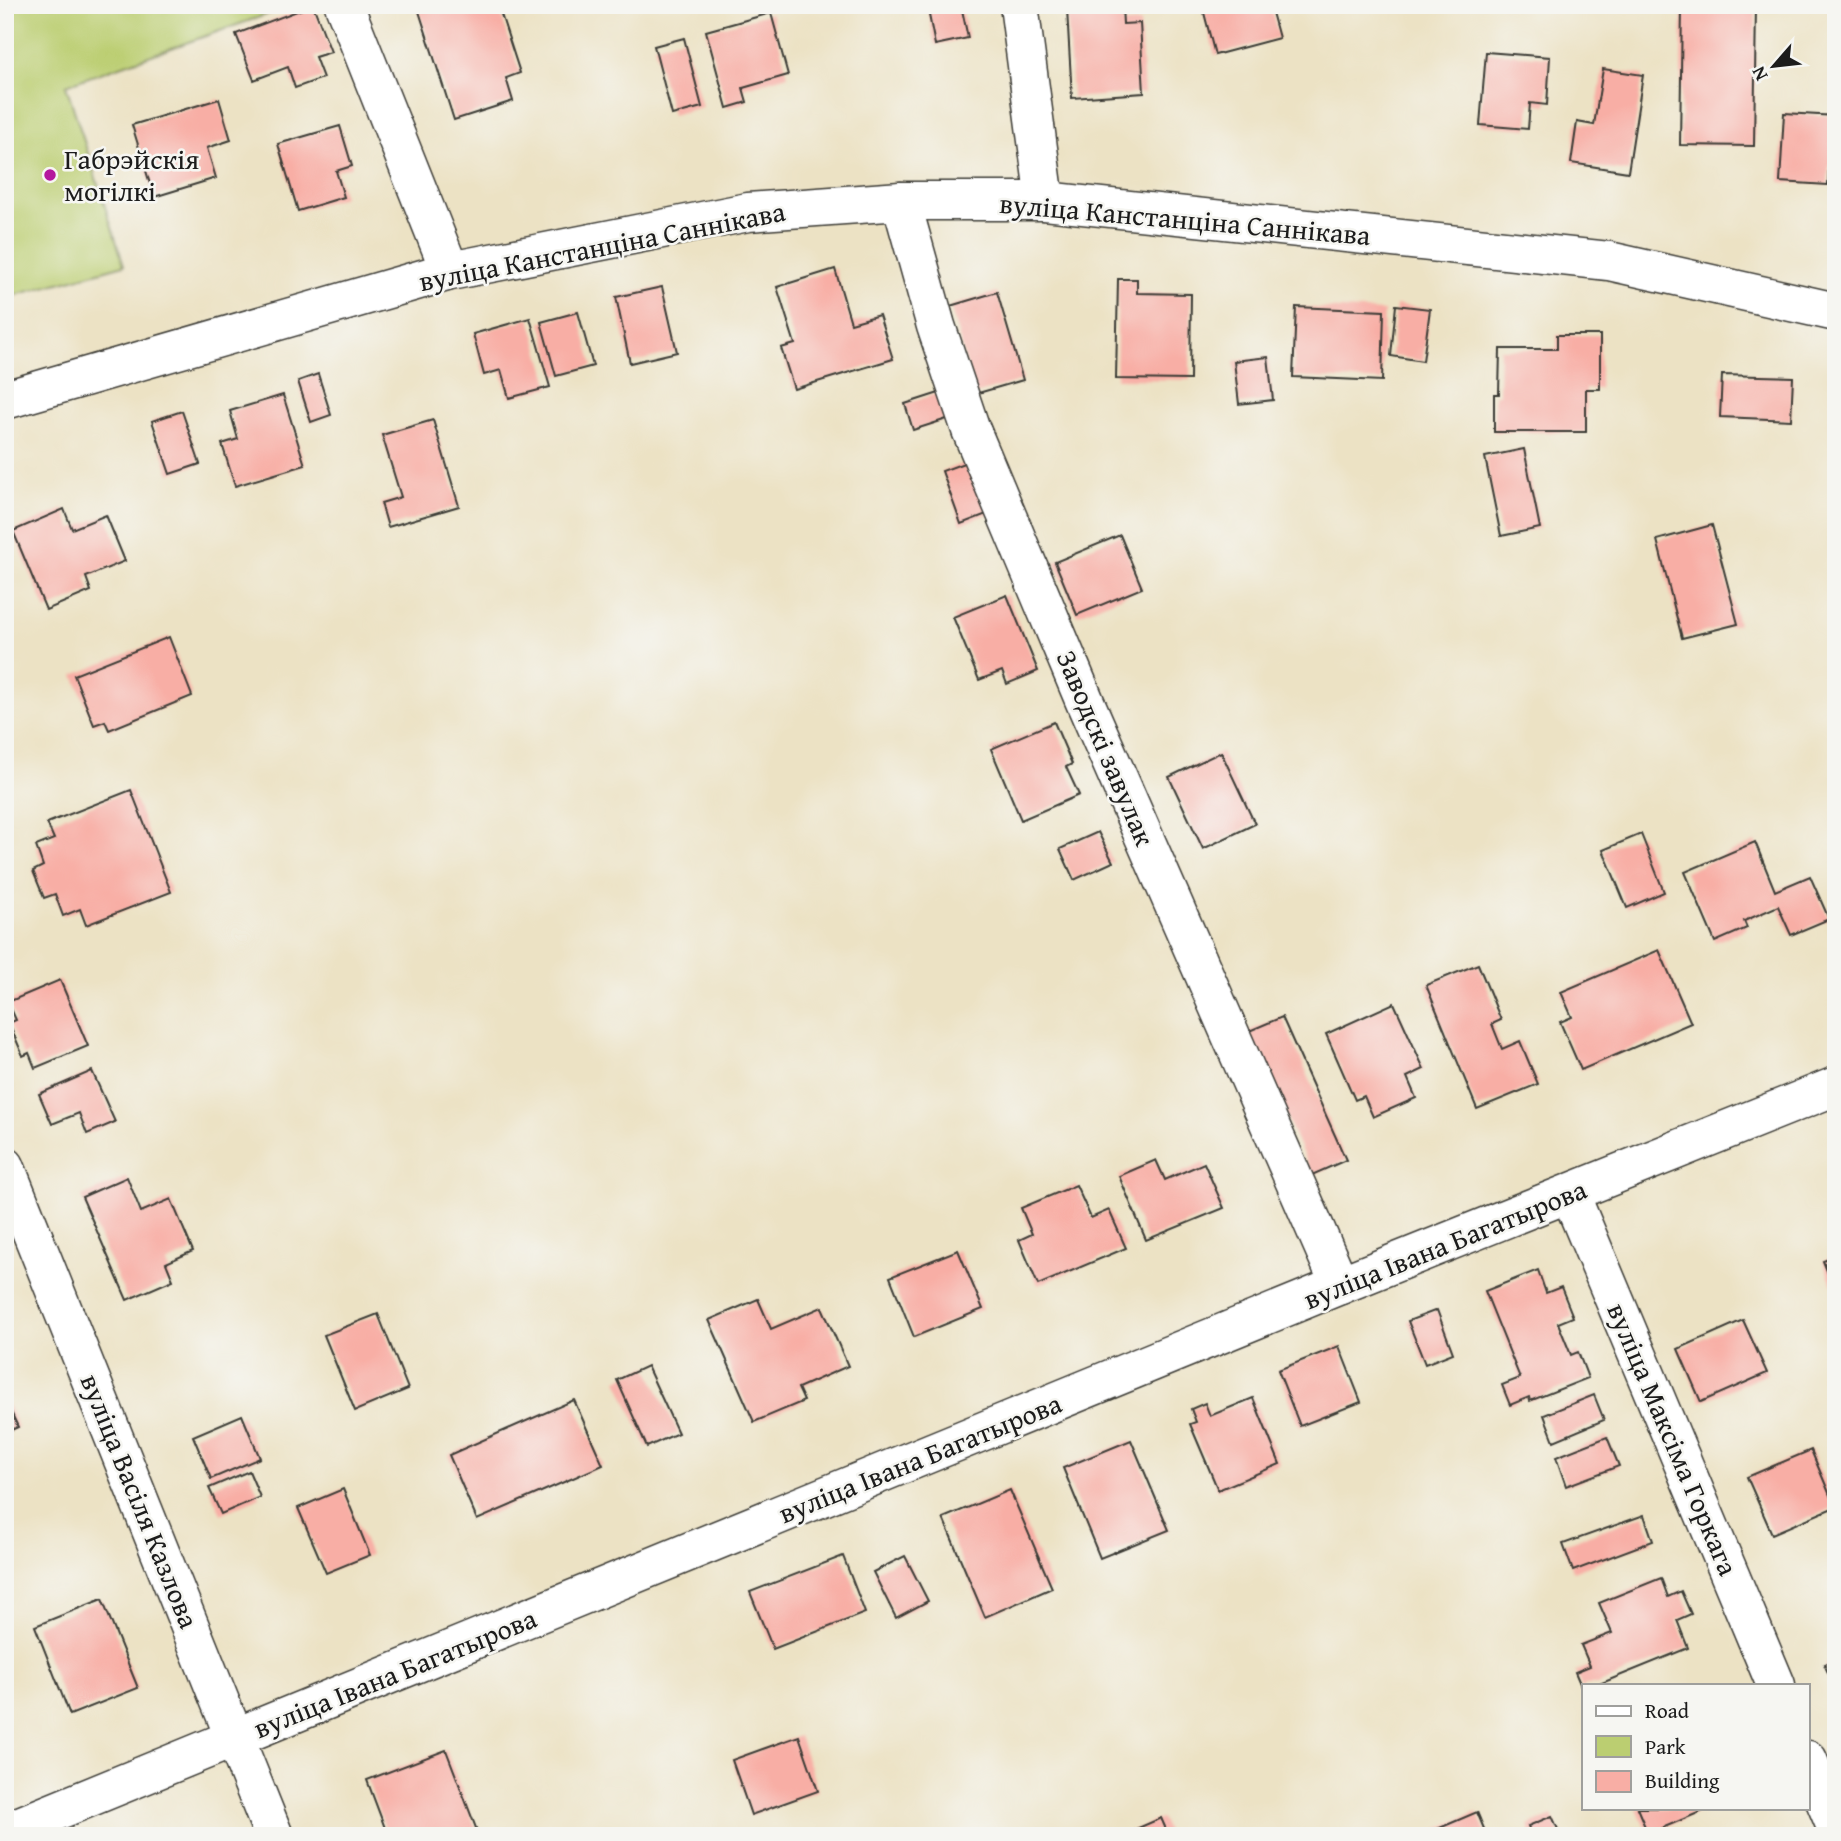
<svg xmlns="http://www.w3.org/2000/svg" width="1841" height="1841" font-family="'Gentium Book Plus',serif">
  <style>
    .green { fill: #bbce71; stroke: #6c7546; stroke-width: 2 }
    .building { fill: #f8aea5 }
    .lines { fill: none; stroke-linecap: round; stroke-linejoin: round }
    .street-casing { stroke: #3b3a35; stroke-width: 41 }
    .street { stroke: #fff; stroke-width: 38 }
    .poi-dot { fill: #b5179e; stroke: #f6f6f2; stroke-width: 2.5 }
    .labels { text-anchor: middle; stroke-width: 5; stroke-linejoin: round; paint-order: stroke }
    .poi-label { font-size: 28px; fill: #1c1c1c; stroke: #f6f6f2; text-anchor: start }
    .street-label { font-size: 28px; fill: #1c1c1c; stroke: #f6f6f2 }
  </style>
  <rect width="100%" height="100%" fill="#f6f6f2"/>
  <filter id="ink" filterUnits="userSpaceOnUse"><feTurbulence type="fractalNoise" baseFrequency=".0143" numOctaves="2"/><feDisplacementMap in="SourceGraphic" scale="14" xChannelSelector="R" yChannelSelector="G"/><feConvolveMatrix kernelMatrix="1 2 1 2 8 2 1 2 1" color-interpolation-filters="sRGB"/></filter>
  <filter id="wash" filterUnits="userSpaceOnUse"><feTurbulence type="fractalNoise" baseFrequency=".00686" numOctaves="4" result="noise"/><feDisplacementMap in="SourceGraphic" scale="28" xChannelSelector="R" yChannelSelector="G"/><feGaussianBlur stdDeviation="1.57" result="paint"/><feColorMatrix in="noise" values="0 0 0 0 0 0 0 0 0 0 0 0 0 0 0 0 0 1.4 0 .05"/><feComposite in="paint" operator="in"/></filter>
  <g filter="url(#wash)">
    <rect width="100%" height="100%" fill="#ece2c4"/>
    <polygon class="green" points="5,5 294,5 66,85 124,265 5,298"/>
    <g id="blocks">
      <g class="building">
        <polygon points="313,5 331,52 315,57 323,78 295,88 288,67 254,80 236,34"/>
        <polygon points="417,5 498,5 520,73 506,78 513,101 454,120"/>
        <polygon points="927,5 961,5 968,38 935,45"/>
        <polygon points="1202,5 1270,5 1279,38 1215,55"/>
        <polygon points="1682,5 1756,5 1754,146 1680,145"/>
        <polygon points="1122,6 1123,24 1140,23 1144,93 1072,98 1067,9"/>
        <polygon points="771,13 788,75 743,88 747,102 727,108 706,31"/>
        <polygon points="684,38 702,107 672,115 654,46"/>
        <polygon points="1486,52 1550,57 1547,105 1530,103 1528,129 1480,125"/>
        <polygon points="1603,69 1643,75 1628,172 1571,163 1577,122 1594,125"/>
        <polygon points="219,99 231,140 207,148 216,178 154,197 132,125"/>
        <polygon points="1784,113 1836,116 1836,166 1829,165 1828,185 1780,182"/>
        <polygon points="340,126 352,166 336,171 344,197 298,211 278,144"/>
        <polygon points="835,269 851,323 879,315 893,359 794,389 781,348 795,344 777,287"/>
        <polygon points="1118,279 1137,279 1137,293 1191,294 1190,380 1116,379"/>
        <polygon points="662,287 677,352 630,363 616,297"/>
        <polygon points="997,292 1023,380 975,394 950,306"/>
        <polygon points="1396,305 1430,309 1423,361 1391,356"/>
        <polygon points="1296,307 1384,311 1382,381 1293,377"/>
        <polygon points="578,312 593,366 556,376 541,322"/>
        <polygon points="530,318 550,387 509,398 501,370 484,375 473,334"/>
        <polygon points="1557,335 1600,335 1600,389 1586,389 1586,432 1494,432 1494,394 1499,394 1500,349 1557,349"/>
        <polygon points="1268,357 1273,400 1239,404 1234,361"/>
        <polygon points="318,374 331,415 311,422 298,381"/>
        <polygon points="1722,375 1793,377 1791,420 1720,417"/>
        <polygon points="945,391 953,417 913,430 905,404"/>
        <polygon points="283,395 305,465 235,486 222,444 238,439 230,411"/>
        <polygon points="182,411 200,464 170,474 152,421"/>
        <polygon points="433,420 459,506 388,527 381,503 401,497 382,435"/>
        <polygon points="1524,449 1540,528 1501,536 1485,457"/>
        <polygon points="972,460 992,512 961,524 942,471"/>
        <polygon points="64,509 72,529 106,515 125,561 86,577 91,591 46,610 13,531"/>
        <polygon points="1712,525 1738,624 1682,638 1657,540"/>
        <polygon points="1120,535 1142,588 1077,615 1055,562"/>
        <polygon points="1007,595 1038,671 1007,684 1002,671 979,680 953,617"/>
        <polygon points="169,637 192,696 109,730 105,721 94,725 74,675"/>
        <polygon points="1054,722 1072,764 1066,767 1079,795 1021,820 991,749"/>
        <polygon points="1221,752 1255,824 1203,849 1169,777"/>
        <polygon points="131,790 171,892 86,925 80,909 63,916 55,894 44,898 33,871 43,866 36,846 54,839 47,823"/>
        <polygon points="1098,832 1113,862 1074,880 1060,849"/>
        <polygon points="1641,834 1664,892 1627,908 1603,850"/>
        <polygon points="1755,842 1775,891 1810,876 1829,919 1791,935 1778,906 1744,921 1747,928 1715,942 1685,872"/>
        <polygon points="1659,950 1691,1023 1581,1070 1560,1022 1572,1017 1561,992"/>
        <polygon points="1478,964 1501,1020 1492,1024 1502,1049 1520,1041 1538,1084 1477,1109 1426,985"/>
        <polygon points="60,980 88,1046 35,1068 29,1053 23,1056 9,1023 16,1020 8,1002"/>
        <polygon points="1394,1003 1424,1069 1407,1077 1416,1098 1373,1117 1364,1096 1355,1100 1326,1034"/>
        <polygon points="1282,1017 1346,1160 1312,1175 1249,1031"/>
        <polygon points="92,1071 115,1122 87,1134 79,1113 52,1124 39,1094"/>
        <polygon points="1156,1160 1165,1180 1204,1163 1224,1208 1146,1240 1119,1176"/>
        <polygon points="127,1177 141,1212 171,1199 193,1251 166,1263 173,1280 127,1300 82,1197"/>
        <polygon points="1076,1185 1091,1218 1109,1210 1126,1248 1038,1285 1019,1240 1032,1234 1021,1208"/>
        <polygon points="958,1250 983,1309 914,1337 890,1277"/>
        <polygon points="1836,1256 1836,1293 1823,1261"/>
        <polygon points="1538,1270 1546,1293 1561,1287 1573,1317 1558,1323 1571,1355 1578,1352 1588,1378 1530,1401 1529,1397 1510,1405 1502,1385 1520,1378 1485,1291"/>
        <polygon points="758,1299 771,1329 822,1307 848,1366 798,1388 804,1401 754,1422 709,1320"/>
        <polygon points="1437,1310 1453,1353 1425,1364 1408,1321"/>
        <polygon points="378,1314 408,1389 355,1411 324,1335"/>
        <polygon points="1743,1320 1767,1373 1701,1402 1678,1349"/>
        <polygon points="1339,1346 1361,1402 1300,1426 1278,1370"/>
        <polygon points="647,1366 678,1433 647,1447 617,1380"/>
        <polygon points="1594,1395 1604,1420 1554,1441 1544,1415"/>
        <polygon points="1253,1398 1280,1464 1218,1490 1190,1424 1196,1422 1191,1409 1205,1403 1210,1416"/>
        <polygon points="5,1399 18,1427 5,1433"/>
        <polygon points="574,1400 603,1465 477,1520 449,1455"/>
        <polygon points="242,1415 260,1458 211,1479 193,1436"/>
        <polygon points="1607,1437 1619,1466 1566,1486 1556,1457"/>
        <polygon points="1131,1440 1169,1530 1100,1558 1063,1468"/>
        <polygon points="1811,1450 1835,1507 1772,1534 1747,1477"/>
        <polygon points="249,1471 260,1497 221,1514 209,1488"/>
        <polygon points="343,1489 370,1555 326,1573 298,1508"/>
        <polygon points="1010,1490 1052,1588 985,1617 943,1518"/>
        <polygon points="1644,1515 1653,1541 1573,1571 1563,1544"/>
        <polygon points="843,1556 865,1613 773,1649 750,1592"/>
        <polygon points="905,1556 928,1601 896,1618 873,1572"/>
        <polygon points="1661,1578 1668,1597 1681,1591 1691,1614 1677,1620 1688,1648 1597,1685 1584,1685 1584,1693 1575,1672 1590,1666 1581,1645 1612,1633 1599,1603"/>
        <polygon points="102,1599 138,1688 70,1715 35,1626"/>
        <polygon points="1836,1659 1836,1690 1824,1664"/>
        <polygon points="799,1736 818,1791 751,1815 732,1760"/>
        <polygon points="446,1750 479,1836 388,1836 367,1780"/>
        <polygon points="1637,1808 1710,1808 1648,1834"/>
        <polygon points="1477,1812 1487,1836 1421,1836"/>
        <polygon points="1552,1816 1561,1836 1532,1836 1528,1826"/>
        <polygon points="1161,1818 1169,1836 1120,1836"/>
      </g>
    </g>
  </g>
  <g filter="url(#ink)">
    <use href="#blocks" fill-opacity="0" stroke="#3b3a35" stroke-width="2"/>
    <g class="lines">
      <g class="street-casing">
        <g id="street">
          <polyline points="344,5 450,271"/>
          <polyline points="1019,5 1045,201"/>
          <polyline points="901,201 936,326 971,430 1085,702 1340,1285"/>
          <polyline points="5,400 450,271 748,212 901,201 1045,201 1609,261 1836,312"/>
          <polyline points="5,1166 274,1836"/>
          <polyline points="1570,1194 1776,1685"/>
          <polyline points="1808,1760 1836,1827"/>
          <polyline points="5,1832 1340,1285 1836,1086"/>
        </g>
      </g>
      <use href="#street" class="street"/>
    </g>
  </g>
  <circle class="poi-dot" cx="50" cy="175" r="7"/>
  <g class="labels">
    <g class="poi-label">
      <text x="64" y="169">Габрэйскія<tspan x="64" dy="32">могілкі</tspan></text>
    </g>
    <g class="street-label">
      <text transform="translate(1185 219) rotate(5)" y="10">вуліца Канстанціна Саннікава</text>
      <text transform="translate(602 246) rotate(-11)" y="10">вуліца Канстанціна Саннікава</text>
      <text transform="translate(1106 748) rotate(67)" y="10">Заводскі завулак</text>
      <text transform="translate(1445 1244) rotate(-22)" y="10">вуліца Івана Багатырова</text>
      <text transform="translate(1673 1439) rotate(67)" y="10">вуліца Максіма Горкага</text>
      <text transform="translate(920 1458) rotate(-22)" y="10">вуліца Івана Багатырова</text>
      <text transform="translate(140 1501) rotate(68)" y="10">вуліца Васіля Казлова</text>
      <text transform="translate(395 1673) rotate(-22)" y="10">вуліца Івана Багатырова</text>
    </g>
  </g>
  <rect width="1841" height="1841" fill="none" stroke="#f6f6f2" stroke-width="28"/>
  <rect x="1582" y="1684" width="228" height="126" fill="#f6f6f2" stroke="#9f9f9c" stroke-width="2"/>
  <rect x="1596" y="1706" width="35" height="10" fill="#ffffff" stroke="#9f9f9c" stroke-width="2"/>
  <text x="1645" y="1718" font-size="21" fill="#1c1c1c">Road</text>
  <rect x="1596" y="1736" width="35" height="21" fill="#bbce71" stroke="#9f9f9c" stroke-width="2"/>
  <text x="1645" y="1754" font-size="21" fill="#1c1c1c">Park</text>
  <rect x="1596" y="1771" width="35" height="21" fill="#f8aea5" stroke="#9f9f9c" stroke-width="2"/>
  <text x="1645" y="1788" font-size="21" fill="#1c1c1c">Building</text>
  <g transform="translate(1774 66) rotate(242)" stroke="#f6f6f2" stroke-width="5" paint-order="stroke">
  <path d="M0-5L12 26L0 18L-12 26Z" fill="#1c1c1c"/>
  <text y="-10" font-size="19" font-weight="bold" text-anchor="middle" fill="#1c1c1c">N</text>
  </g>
</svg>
